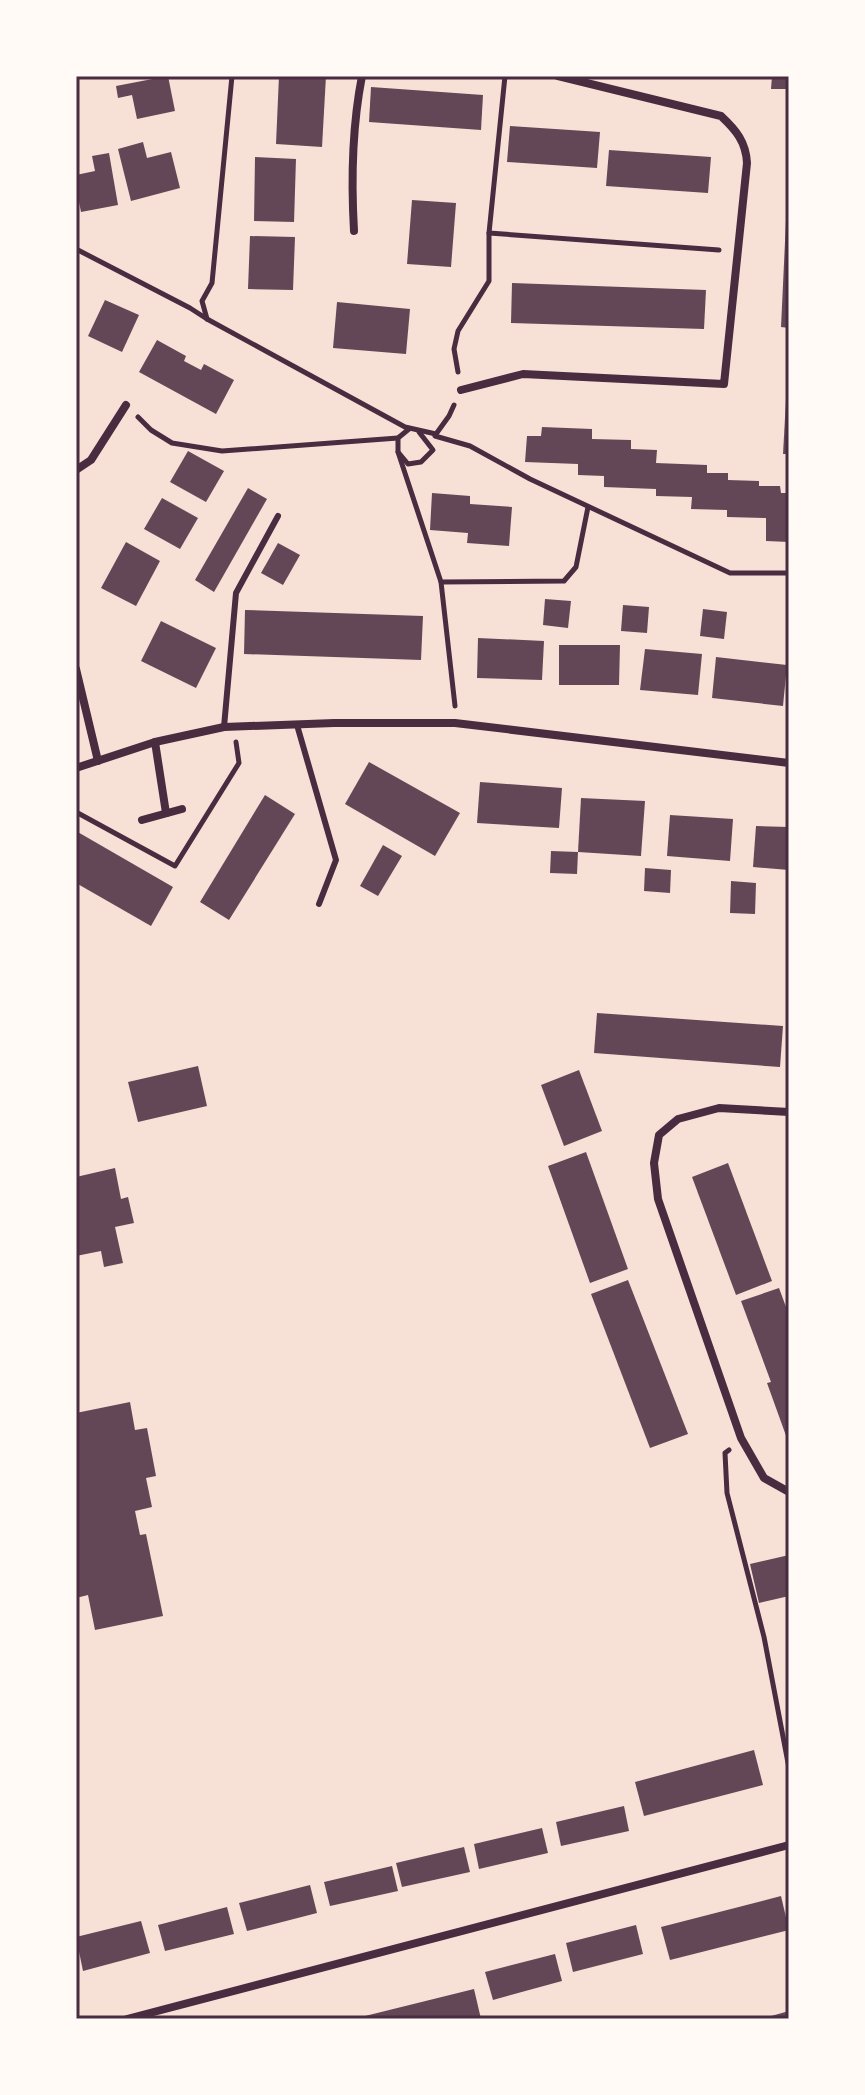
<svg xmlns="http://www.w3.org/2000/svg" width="865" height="2095" font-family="'Nunito Sans',sans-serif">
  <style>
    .building { fill: #644757 }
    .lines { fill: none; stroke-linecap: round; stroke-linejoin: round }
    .path { stroke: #4a2c40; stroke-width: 5 }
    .service { stroke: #4a2c40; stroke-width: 6 }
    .minor { stroke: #4a2c40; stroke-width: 8 }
    .neatline { fill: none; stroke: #4a2c40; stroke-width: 3 }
  </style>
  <rect width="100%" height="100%" fill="#f7e1d7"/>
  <g class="building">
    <polygon points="168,76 175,111 137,119 132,95 118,98 116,86"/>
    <polygon points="279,76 326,76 322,147 276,144"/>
    <polygon points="772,76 789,76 789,89 771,89"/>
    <polygon points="371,87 483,95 481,130 369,122"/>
    <polygon points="510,126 600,132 597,168 507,162"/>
    <polygon points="143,142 147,158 171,152 180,188 131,201 118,149"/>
    <polygon points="609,150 711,157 708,193 606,186"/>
    <polygon points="109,153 118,205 81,212 76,187 76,175 95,171 92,156"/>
    <polygon points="255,157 296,159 294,222 254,221"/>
    <polygon points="787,199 789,199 789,328 781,327"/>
    <polygon points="412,200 456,203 451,267 407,264"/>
    <polygon points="250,236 295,237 293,290 248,289"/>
    <polygon points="512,283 706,290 704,329 511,323"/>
    <polygon points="105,300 139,315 122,352 88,336"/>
    <polygon points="337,302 410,309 406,354 333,348"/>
    <polygon points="157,340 186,356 184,361 201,370 204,364 234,380 216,414 139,372"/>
    <polygon points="787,382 789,382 789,454 783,454"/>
    <polygon points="542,427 592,429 592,439 631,440 631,449 657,450 656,463 707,465 707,473 728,473 728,480 759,481 759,486 780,486 781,493 789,493 789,542 766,541 766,518 727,517 727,510 691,509 692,497 656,496 656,489 604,487 604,476 578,475 578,464 525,462 527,436 541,436"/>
    <polygon points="188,451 224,471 206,502 170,482"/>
    <polygon points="248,488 267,499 214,592 195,580"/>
    <polygon points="432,493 470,496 470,504 512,507 509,546 467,543 468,533 430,530"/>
    <polygon points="162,498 198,518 180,549 144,529"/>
    <polygon points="126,542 160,561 136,606 101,588"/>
    <polygon points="278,543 300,555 283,585 261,573"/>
    <polygon points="545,599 571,601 568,628 543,625"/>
    <polygon points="623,605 649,607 647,633 621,631"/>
    <polygon points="703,609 727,612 724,639 700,636"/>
    <polygon points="245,610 423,616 421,660 244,654"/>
    <polygon points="161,621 216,648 196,688 141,661"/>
    <polygon points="478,638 544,641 542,680 477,678"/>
    <polygon points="559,645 620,645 619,685 559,685"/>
    <polygon points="645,649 702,654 698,695 640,690"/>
    <polygon points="716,657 787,665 783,706 712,698"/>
    <polygon points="369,762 460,813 435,856 345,804"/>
    <polygon points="480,782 562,788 559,828 477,823"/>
    <polygon points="265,795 295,814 229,920 200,902"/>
    <polygon points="581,798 645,801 641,856 578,852"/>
    <polygon points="670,815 733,819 730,861 667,856"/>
    <polygon points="756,826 789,827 789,870 753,867"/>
    <polygon points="76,831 173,887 151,926 76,883"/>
    <polygon points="383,845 402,856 378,896 360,886"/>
    <polygon points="551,851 578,852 577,874 550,873"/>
    <polygon points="645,868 671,870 670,893 644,891"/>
    <polygon points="731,881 756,883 755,914 730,913"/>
    <polygon points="597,1013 783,1026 780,1067 594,1053"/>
    <polygon points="198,1066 207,1106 138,1122 128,1082"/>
    <polygon points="579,1070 602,1131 564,1146 541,1085"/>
    <polygon points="586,1152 628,1269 590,1283 548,1166"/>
    <polygon points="728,1163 772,1281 736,1295 692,1177"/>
    <polygon points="115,1168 121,1199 128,1197 134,1223 115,1227 123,1263 104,1267 101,1251 76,1256 76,1177"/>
    <polygon points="628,1280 688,1434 650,1448 591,1294"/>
    <polygon points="779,1288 789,1315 789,1444 767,1383 771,1382 741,1301"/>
    <polygon points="130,1402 135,1430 147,1428 156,1476 146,1478 152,1507 135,1511 140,1535 146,1534 163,1616 95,1630 88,1595 76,1598 76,1413"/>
    <polygon points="789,1555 789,1596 759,1603 750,1564"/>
    <polygon points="754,1750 763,1785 644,1816 635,1782"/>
    <polygon points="624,1806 629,1831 561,1846 556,1822"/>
    <polygon points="542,1828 548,1853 479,1869 474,1844"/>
    <polygon points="464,1847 470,1872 402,1887 396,1863"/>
    <polygon points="392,1866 398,1891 330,1906 324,1882"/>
    <polygon points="310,1885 317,1913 247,1931 239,1903"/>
    <polygon points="781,1896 789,1930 670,1960 661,1927"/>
    <polygon points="227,1907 234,1934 165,1951 158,1925"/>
    <polygon points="141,1921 150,1953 83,1971 76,1937"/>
    <polygon points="636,1925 643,1954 573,1972 566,1943"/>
    <polygon points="555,1954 562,1981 493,2000 485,1972"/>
    <polygon points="474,1989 481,2019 366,2019 365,2016"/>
    <polygon points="789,2011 789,2019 764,2019 764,2018"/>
  </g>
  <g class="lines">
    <g class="path">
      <polyline points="489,233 719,250"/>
      <polyline points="76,249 190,308 207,319 405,427 436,434 449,416 454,405"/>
      <polyline points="207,319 202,301 212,283 232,76"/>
      <polyline points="458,372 454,349 458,331 489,281 489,233 505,76"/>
      <polyline points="138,417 151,430 172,443 222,451 398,438"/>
      <polyline points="409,429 398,438 398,452 441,582 455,706"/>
      <polyline points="435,436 470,446 530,479 730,573 789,573"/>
      <polyline points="398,452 408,464 421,462 433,450 419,432"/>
      <polyline points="441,582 564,581 576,567 588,507"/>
      <polyline points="76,812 175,866 239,763 236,742"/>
      <polyline points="729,1450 725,1453 727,1493 764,1637 789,1768"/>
    </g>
    <g class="service">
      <polyline points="297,725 336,860 319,904"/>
      <polyline points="224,727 236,593 278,516"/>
    </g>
    <g class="minor">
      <path d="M354,231C351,179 352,127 362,76"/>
      <path d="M461,390L523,374L724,384L747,163C746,142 736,130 721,116L558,76"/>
      <polyline points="76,470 91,460 126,405"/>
      <polyline points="76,669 98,761"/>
      <polyline points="155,742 166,813"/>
      <polyline points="76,768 155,742 224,727 334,723 455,723 789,763"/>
      <polyline points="142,820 182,809"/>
      <polyline points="789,1112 719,1108 678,1119 659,1135 654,1163 658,1199 741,1438 764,1478 789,1492"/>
      <polyline points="127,2019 789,1845"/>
    </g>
  </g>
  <rect width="865" height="2095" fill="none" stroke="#fffaf5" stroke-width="156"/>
  <rect x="78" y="78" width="709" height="1939" class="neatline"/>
</svg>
